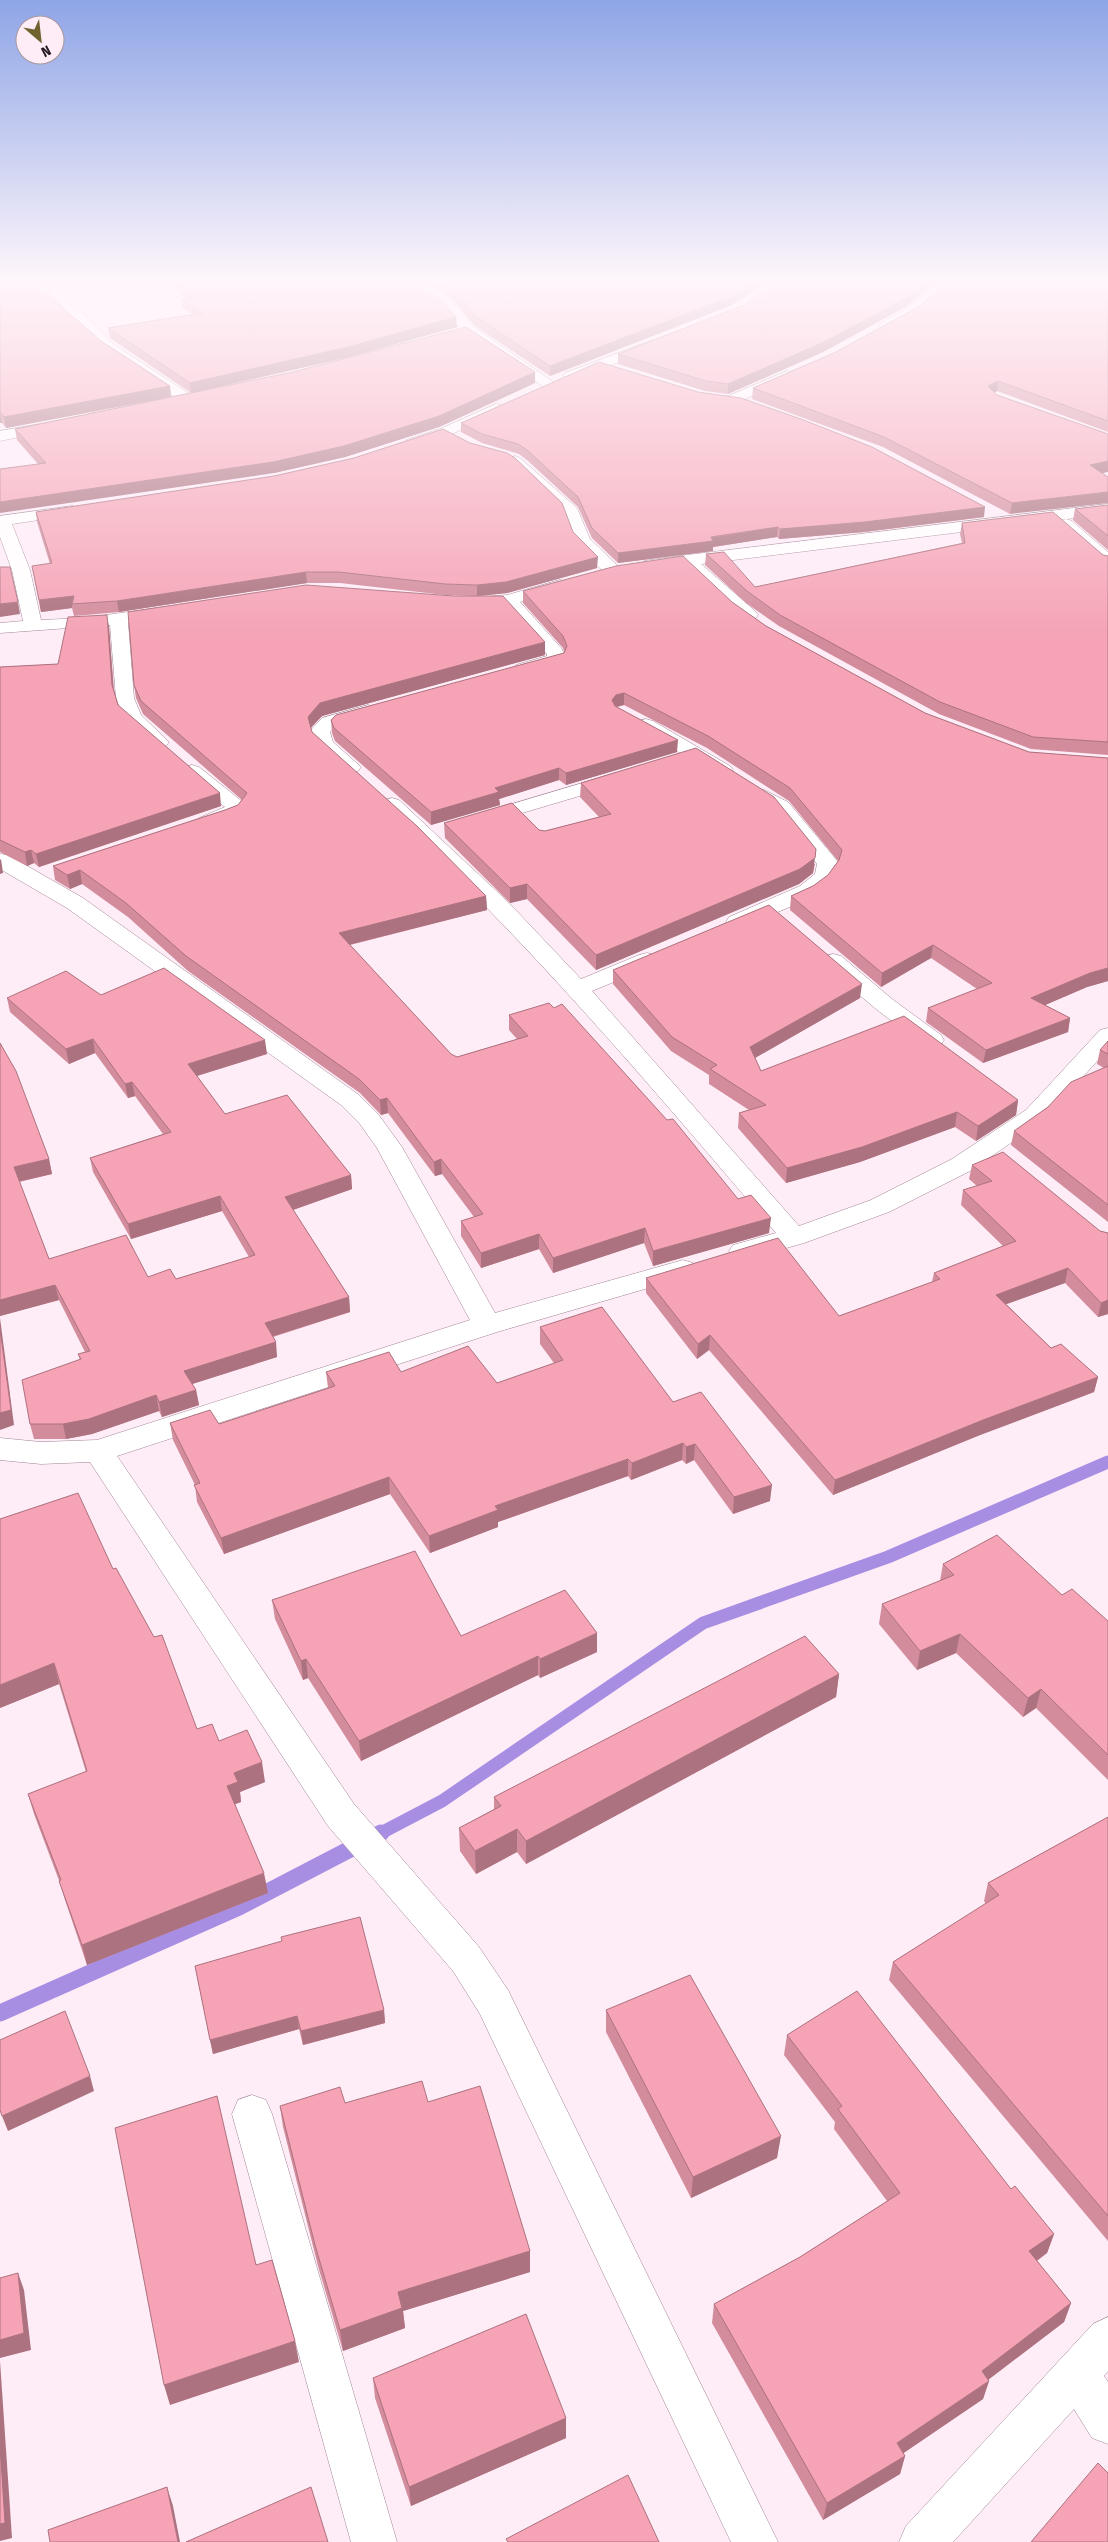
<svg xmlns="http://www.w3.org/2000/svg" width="1108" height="2542" font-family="'Fira Sans Condensed',sans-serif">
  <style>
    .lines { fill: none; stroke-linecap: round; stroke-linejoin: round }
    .stream-far1 { stroke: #a88ee3; stroke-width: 13 }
    .stream { stroke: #a88ee3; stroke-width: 17 }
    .minor-casing { stroke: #a18595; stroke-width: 1 }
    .minor { fill: #fff; fill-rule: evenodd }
    .wall { fill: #d38c9c }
    .shaded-wall { fill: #ac727f }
    .building { fill: #f5a3b5; stroke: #ac727f }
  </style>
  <rect width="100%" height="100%" fill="#feecf7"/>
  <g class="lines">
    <polyline class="stream-far1" points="379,1834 442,1801 703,1623 888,1557 1108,1462"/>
    <polyline class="stream" points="0,2013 239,1907 381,1833"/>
    <g class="minor-casing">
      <g id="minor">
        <polygon points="40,282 53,282 113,344 194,397 196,400 194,403 184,403 103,350"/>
        <polygon points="397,282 414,282 440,293 452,301 474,327 556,384 554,387 544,387 464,333 442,307"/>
        <path d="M940,282H954C944,295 898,333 881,329L879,326L881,323L908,308Z"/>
        <polygon points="653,340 658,341 660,344 658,347 575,379 570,380 563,376 565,373"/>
        <polygon points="787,371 792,372 794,375 792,378 736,403 726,403 724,400 726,397"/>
        <polygon points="496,404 501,405 503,408 501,411 450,435 411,448 403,443 406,440 440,429"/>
        <polygon points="53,422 58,423 60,426 58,429 0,441 0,431"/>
        <polygon points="515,456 520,458 577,508 590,539 619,567 622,571 619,575 607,575 576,545 564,513 507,461"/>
        <polygon points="1108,504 1108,514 701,564 755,611 758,615 755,619 743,619 684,566 650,570 644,569 641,565 644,561 650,560 687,555"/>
        <polygon points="73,506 81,511 79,514 12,524 30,570 41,620 84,618 164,607 170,608 173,612 170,616 128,622 134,698 141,715 169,742 166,746 152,746 125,721 116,698 110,625 0,633 0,623 23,621 12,570 0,537 0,516"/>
        <polygon points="1066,519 1072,521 1108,552 1108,566 1102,565 1060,527 1058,524 1060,521"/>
        <polygon points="560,580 566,581 569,585 566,589 520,602 562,649 565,659 563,663 523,675 516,673 514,669 516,665 547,656 547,654 504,606 464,607 461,603 464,599 507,595"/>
        <polygon points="368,705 375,707 378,711 375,715 336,726 330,732 333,742 361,767 358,771 344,771 317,748 310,731 322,718"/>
        <polygon points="646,719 653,721 730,766 733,770 730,774 716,774 639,729 636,725 639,721"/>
        <path d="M192,765L199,767L244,803L247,807C238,820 215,830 199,826L196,822L199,818L225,807L185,775L182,771L185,767Z"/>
        <polygon points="616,773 623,775 626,779 623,783 482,825 475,823 472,819 475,815"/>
        <polygon points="764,790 788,802 839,863 833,881 816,896 737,929 729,927 726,922 729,917 800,886 815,874 817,864 774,810 754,796 757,792"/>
        <path d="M392,798L399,800L507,901L581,979L639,955L647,953L655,955L658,960L655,965L592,991L799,1226L871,1200L952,1159L1026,1110L1100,1030L1108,1028V1049L1044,1120L970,1171L889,1212L804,1243L743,1260L733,1257L729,1251L733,1245L776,1233C651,1086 527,940 385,808L382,804L385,800Z"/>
        <polygon points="0,854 8,855 83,898 359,1095 378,1114 402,1147 495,1313 683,1260 693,1263 697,1269 693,1275 497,1332 117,1456 354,1804 479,1947 508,1990 778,2542 731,2542 480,2014 453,1971 328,1826 90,1462 41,1464 0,1460 0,1438 41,1442 97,1440 470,1320 377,1148 360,1124 341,1105 67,908 0,869"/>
        <polygon points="833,954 841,956 892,999 941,1035 944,1040 941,1045 932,1047 923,1045 876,1009 825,966 822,961 825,956"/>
        <polygon points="252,2095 266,2100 272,2114 397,2542 351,2542 232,2114 238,2100"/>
        <polygon points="1108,2317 1108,2371 1104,2376 1108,2382 1108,2444 1092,2438 1074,2409 953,2542 899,2542 906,2526 1093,2324"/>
      </g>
    </g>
    <use href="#minor" class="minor"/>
  </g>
  <g class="wall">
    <polygon points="0,282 101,341 170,386 171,397 191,393 110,338 108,328 192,314 183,308 182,299 186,298 166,282 410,282 457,327 349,357 201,391 535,383 439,427 345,457 274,473 38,464 17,440 15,429 164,398 6,428 2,423 0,423"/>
    <polygon points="419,282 769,282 732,305 550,376 475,326 453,300 441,291"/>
    <polygon points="1108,282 1108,432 997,391 994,393 997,395 1102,473 1010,514 883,447 752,399 753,388 836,352 920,306"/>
    <polygon points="744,305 907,306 823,352 728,394 705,391 618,364 618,354"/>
    <polygon points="461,423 984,517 864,532 779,539 777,537 713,547 713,551 618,563 592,538 578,507 527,460 519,454 482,443 461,432"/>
    <polygon points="1108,505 1108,550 1073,520 1075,509"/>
    <polygon points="36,512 573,532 597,568 507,593 479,596 545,655 322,716 310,728 312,732 486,896 487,910 350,945 451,1054 457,1057 517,1039 509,1030 509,1015 738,1199 769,1233 653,1266 644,1243 553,1273 539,1249 481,1268 461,1236 461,1221 474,1217 442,1174 435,1176 388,1113 381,1115 360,1093 188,971 128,917 82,884 70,889 55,880 53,866 225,810 238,805 242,800 143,714 136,698 134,685 454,596 474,596 445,595 340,583 307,583 119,612 74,616 72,608 41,612 32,566 50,564 37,522"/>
    <polygon points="962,523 1108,556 1108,755 1031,749 939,714 779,626 746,603 705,565 706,554 755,587 962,543 960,534"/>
    <polygon points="523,591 732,602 766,626 925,713 1029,752 1108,758 1108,981 1087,987 1045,1005 1070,1018 1068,1032 983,1063 926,1022 928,1008 977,989 931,958 881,987 790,910 791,896 813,886 828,875 838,861 789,801 707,748 624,705 617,707 677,752 566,785 559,780 499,799 500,805 431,825 335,741 332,733 331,720 564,653 564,651 563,648 523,603"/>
    <polygon points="109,627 114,689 118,705 221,806 39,867 34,863 27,866 0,852 0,667 58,664"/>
    <polygon points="581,783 815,864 813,873 799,884 596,970 527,899 510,903 445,838 444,823 545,831 599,817 580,797"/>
    <polygon points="613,970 860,998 755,1058 761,1071 1018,1100 1016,1115 976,1141 955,1127 860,1162 786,1183 738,1128 739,1113 749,1110 709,1084 709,1075 671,1051 613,984"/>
    <polygon points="101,995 267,1054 197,1076 225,1114 351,1175 352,1189 293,1210 349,1297 350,1312 273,1337 277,1357 192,1384 196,1390 199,1405 162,1417 159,1411 92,1434 66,1439 34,1439 30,1424 80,1360 78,1354 85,1352 59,1300 0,1316 0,1043 49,1159 52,1174 19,1182 49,1259 148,1277 176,1279 249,1257 222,1211 131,1239 93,1172 90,1158 163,1134 135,1096 128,1098 95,1053 69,1064 10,1012 7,998"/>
    <polygon points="1108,1041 1108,1222 1011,1145 1014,1131 1104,1068 1097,1064 1100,1050"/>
    <polygon points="972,1165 1100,1231 1108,1233 1108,1314 1098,1317 1065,1283 1006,1304 1051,1348 1098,1377 1094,1392 980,1435 833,1495 709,1350 697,1359 646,1293 646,1278 839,1316 932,1282 934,1273 1003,1246 961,1205 963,1190 977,1186 969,1179"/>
    <polygon points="540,1327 673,1402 770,1501 733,1514 694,1460 686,1464 682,1460 631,1480 628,1476 498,1522 498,1527 430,1553 390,1494 224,1554 197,1502 195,1485 173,1440 170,1423 219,1424 328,1388 326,1372 401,1372 497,1383 554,1363 540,1344"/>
    <polygon points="943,1564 1062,1595 1108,1621 1108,1780 1036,1708 1023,1717 956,1653 917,1670 879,1624 882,1604 940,1581"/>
    <polygon points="113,1569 197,1729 219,1741 265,1782 240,1792 241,1802 235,1804 268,1893 87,1965 65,1900 60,1883 34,1814 28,1794 86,1772 59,1684 0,1708"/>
    <polygon points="272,1600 461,1636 597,1652 540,1678 538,1675 361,1761 308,1678 303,1680 275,1619"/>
    <polygon points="839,1674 836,1697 526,1864 517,1852 476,1874 460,1851 459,1828 494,1809 494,1797"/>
    <polygon points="1108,1817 1108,2241 889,1980 893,1962 986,1904 984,1901 988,1883"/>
    <polygon points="195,1966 384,2010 385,2023 303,2045 299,2029 213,2054"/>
    <polygon points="606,2010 777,2158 691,2198 606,2032"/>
    <polygon points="787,2035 1011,2189 1054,2234 1047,2253 1037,2261 1071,2303 1064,2322 988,2380 989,2381 983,2399 903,2453 905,2456 900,2474 823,2520 712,2323 714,2304 800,2257 887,2201 834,2129 835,2122 784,2055"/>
    <polygon points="428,2102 530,2251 530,2272 403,2311 405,2328 343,2351 318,2266 283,2127 280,2106"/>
    <polygon points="373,2378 566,2438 411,2506 375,2398"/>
  </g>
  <g class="shaded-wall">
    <polygon points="755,282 769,282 732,305 550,376 550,366"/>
    <polygon points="926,282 937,282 907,306 823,352 728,394 728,384"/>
    <polygon points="456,317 457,327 349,357 191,393 190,383"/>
    <polygon points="535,372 535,383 439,427 345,457 274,473 0,513 0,502"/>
    <polygon points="998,381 997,391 987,397 988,386"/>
    <polygon points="170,386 171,397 6,428 4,417"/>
    <polygon points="0,413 2,423 0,423"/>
    <polygon points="1108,461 1108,472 1089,476 1090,465"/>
    <polygon points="1108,492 1108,503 1010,514 1012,503"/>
    <polygon points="985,507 984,517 864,532 779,539 780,529"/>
    <polygon points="778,527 777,537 713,547 713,551 618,563 618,553"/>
    <polygon points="598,557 597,568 507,593 477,596 477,585"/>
    <polygon points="306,572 307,583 119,612 117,601"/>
    <polygon points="74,596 72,604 72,608 41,612 39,600"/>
    <polygon points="18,602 20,614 0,617 0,604"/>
    <polygon points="107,615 109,627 114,698 112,685"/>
    <polygon points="545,642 545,655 322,716 309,730 308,717 320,703"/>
    <polygon points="624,693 624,705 615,707 612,700 616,695"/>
    <polygon points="678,740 677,752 566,785 566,773"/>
    <polygon points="559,768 559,780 499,799 500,805 431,825 431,812 495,788"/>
    <polygon points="220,793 221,806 39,867 36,854"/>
    <polygon points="816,849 813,873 799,884 596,970 596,955"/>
    <polygon points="31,850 34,863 27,866 25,852"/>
    <polygon points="1,859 3,873 0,874 0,860"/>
    <polygon points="80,870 82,884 70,889 67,875"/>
    <polygon points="527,884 527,899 510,903 510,888"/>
    <polygon points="486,896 487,910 340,947 339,933"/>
    <polygon points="933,945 931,958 881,987 882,973"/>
    <polygon points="1108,968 1108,981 1087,987 1029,1012 1031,998 1090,973"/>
    <polygon points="862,984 860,998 748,1062 750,1047"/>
    <polygon points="1070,1018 1068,1032 983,1063 986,1050"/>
    <polygon points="93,1039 95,1053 69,1064 66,1049"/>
    <polygon points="265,1040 267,1054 190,1078 188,1064"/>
    <polygon points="132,1082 135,1096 128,1098 125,1084"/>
    <polygon points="387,1098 388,1113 381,1115 380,1100"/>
    <polygon points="1018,1100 1016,1115 976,1141 978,1126"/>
    <polygon points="957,1112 955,1127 860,1162 786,1183 787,1168"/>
    <polygon points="49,1159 52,1174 17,1182 14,1167"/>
    <polygon points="441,1159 442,1174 435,1176 434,1162"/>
    <polygon points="351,1175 352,1189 287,1212 285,1197"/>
    <polygon points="220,1196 222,1211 131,1239 128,1224"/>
    <polygon points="771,1218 769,1233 653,1266 653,1251"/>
    <polygon points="645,1228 644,1243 553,1273 553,1258"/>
    <polygon points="539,1234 539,1249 481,1268 481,1253"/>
    <polygon points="1068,1268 1065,1283 993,1309 996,1295"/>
    <polygon points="55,1285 59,1300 0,1316 0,1300"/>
    <polygon points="349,1297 350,1312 267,1338 265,1323"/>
    <polygon points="1108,1300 1108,1314 1098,1317 1101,1303"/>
    <polygon points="0,1318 14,1425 0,1430"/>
    <polygon points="710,1335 709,1350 697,1359 698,1344"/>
    <polygon points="276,1342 277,1357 186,1386 184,1371"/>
    <polygon points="1098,1377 1094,1392 980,1435 833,1495 835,1480 983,1420"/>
    <polygon points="196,1390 199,1405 162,1417 159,1402"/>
    <polygon points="156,1395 159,1411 92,1434 66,1439 63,1424"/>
    <polygon points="683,1443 682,1460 631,1480 632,1463"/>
    <polygon points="695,1444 694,1460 686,1464 686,1447"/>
    <polygon points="628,1459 628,1476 498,1522 498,1527 430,1553 429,1536 495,1506"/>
    <polygon points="389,1477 390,1494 224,1554 221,1538"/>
    <polygon points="772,1485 770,1501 733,1514 734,1497"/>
    <polygon points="597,1633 597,1652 540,1678 540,1659"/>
    <polygon points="960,1634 956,1653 917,1670 920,1651"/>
    <polygon points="538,1656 538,1675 361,1761 359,1741"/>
    <polygon points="306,1659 308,1678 303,1680 301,1661"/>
    <polygon points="54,1663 59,1684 0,1708 0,1685"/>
    <polygon points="839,1674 836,1697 526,1864 526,1841"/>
    <polygon points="1041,1689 1036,1708 1023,1717 1028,1698"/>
    <polygon points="262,1762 265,1782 240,1792 241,1802 230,1806 227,1786 234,1773"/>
    <polygon points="517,1829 517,1852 476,1874 475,1851"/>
    <polygon points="264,1873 268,1893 87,1965 82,1945"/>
    <polygon points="384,2010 385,2023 303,2045 301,2031"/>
    <polygon points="297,2016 299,2029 213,2054 210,2040"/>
    <polygon points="90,2076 94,2091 8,2131 2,2116"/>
    <polygon points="781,2136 777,2158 691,2198 693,2177"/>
    <polygon points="1054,2234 1047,2253 1023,2270 1029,2251"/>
    <polygon points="530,2251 530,2272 403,2311 405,2328 343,2351 340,2330 398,2292"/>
    <polygon points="18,2273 24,2290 31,2350 0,2358 0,2340"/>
    <polygon points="1071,2303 1064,2322 976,2389 982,2371"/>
    <polygon points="295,2341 299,2362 170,2405 164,2385"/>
    <polygon points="0,2361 12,2538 0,2541"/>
    <polygon points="989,2381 983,2399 892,2461 897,2443"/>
    <polygon points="566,2418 566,2438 411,2506 409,2487"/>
    <polygon points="905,2456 900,2474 823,2520 827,2503"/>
    <polygon points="167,2487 173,2506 180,2542 178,2542"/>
  </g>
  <g class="building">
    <polygon points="0,282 33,282 101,341 170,386 4,417 0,412"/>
    <polygon points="177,282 410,282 440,299 456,317 348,347 190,383 108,328 203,313 182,299 195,297"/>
    <polygon points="441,282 755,282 733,296 550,366 475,316 453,290"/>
    <polygon points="778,282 926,282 908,297 824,342 728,384 706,381 618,354 744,305"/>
    <polygon points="947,282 1108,282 1108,421 998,381 988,386 997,395 1108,434 1108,461 1090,465 1108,477 1108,492 1012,503 884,437 753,388 836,352 920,306"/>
    <polygon points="466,327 535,372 439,416 344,446 273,462 0,502 0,469 46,463 15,429 293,372"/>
    <polygon points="599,362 698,392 741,398 801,419 872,447 985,507 865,522 780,529 778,527 711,537 713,541 618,553 592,528 578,497 527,450 518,444 482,434 461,423"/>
    <polygon points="443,429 470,443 507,453 515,458 562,503 573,532 598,557 506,582 477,585 445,584 339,572 306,572 117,601 72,604 74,596 39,600 32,566 52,563 36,512 274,476 354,458"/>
    <polygon points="1108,505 1108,536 1075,509"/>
    <polygon points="1053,512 1103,555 1108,556 1108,742 1033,737 940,702 780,615 747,591 706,554 724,552 755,587 965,543 962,523"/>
    <polygon points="683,556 732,602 766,626 925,713 1029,752 1108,758 1108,968 1090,973 1031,998 1070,1018 986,1050 928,1008 992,983 933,945 882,973 791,896 813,886 828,875 839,860 842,850 790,788 708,736 624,693 616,695 612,700 615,706 678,740 566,773 559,768 495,788 499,792 431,812 334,728 331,720 336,715 564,653 567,646 563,636 523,591 616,566"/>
    <polygon points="0,567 10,567 18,602 0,604"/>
    <polygon points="306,585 454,596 503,596 545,642 320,703 308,717 312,732 418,827 486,896 339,933 451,1054 457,1057 528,1036 509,1015 549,1003 554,1008 562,1004 667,1120 673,1119 738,1199 751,1195 771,1218 653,1251 645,1228 553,1258 539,1234 481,1253 461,1221 483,1214 441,1159 434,1162 387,1098 380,1100 359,1079 186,956 126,903 80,870 67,875 53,866 225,810 238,805 247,793 141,701 134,685 128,612"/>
    <polygon points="107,615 112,685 118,705 220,793 36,854 31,850 25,852 0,840 0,667 58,664 68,617"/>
    <polygon points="696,748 774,797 816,849 815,858 800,869 596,955 527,884 510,888 444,823 512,803 539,830 545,831 611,814 581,783"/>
    <polygon points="769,905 862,984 750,1047 761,1071 904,1016 1018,1100 978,1126 957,1112 862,1147 787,1168 739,1113 766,1105 710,1069 717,1065 672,1037 613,970"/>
    <polygon points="164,968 265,1040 188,1064 225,1114 287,1095 351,1175 285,1197 349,1297 265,1323 276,1342 184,1371 196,1390 159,1402 156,1395 89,1419 63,1424 30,1424 22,1380 81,1359 78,1354 90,1351 55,1285 0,1300 0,1043 16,1071 49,1159 14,1167 49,1259 126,1235 148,1277 170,1269 176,1279 255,1255 220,1196 128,1224 90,1158 171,1132 132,1082 125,1084 93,1039 66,1049 7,998 66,971 101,995"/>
    <polygon points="1108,1041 1108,1054 1100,1050"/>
    <polygon points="1108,1066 1108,1205 1014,1131 1048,1107 1071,1082"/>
    <polygon points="1003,1152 1100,1231 1108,1233 1108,1300 1101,1303 1068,1268 996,1295 1051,1348 1061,1344 1098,1377 983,1420 835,1480 710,1335 698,1344 646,1278 778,1238 839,1316 940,1279 934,1273 1016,1241 963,1190 992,1181 972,1165"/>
    <polygon points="602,1307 673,1402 701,1392 772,1485 734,1497 695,1444 686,1447 683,1443 632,1463 628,1459 495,1506 498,1510 429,1536 389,1477 221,1538 194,1485 200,1483 170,1423 210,1410 219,1424 335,1386 326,1372 389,1352 401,1372 468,1346 497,1383 563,1360 540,1327"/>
    <polygon points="0,1329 11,1410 0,1413"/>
    <polygon points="78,1493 113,1569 116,1568 154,1637 162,1635 197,1729 212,1724 219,1741 247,1730 262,1762 234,1773 238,1782 227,1786 264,1873 82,1945 59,1881 61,1880 28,1794 87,1771 54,1663 0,1685 0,1519"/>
    <polygon points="997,1535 1062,1595 1072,1589 1108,1621 1108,1755 1041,1689 1028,1698 960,1634 920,1651 882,1604 954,1575 943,1564"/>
    <polygon points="415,1551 461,1636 565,1590 597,1633 540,1659 538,1656 359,1741 306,1659 301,1661 272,1600"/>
    <polygon points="805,1636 839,1674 526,1841 517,1829 475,1851 459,1828 501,1806 494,1797"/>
    <polygon points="1108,1817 1108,2216 893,1962 999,1895 988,1883"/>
    <polygon points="360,1917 384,2010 301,2031 297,2016 210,2040 195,1966 282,1941 281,1937"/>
    <polygon points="690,1975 781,2136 693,2177 606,2010"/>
    <polygon points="857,1991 1011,2189 1015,2186 1054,2234 1029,2251 1071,2303 982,2371 989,2381 897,2443 905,2456 827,2503 714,2304 800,2257 900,2193 838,2109 842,2106 787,2035"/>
    <polygon points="65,2011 90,2076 2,2116 0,2110 0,2040"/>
    <polygon points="422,2081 428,2102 480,2086 530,2251 398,2292 402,2308 340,2330 315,2245 280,2106 340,2087 345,2103"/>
    <polygon points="217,2096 256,2265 272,2260 295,2341 164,2385 115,2128"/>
    <polygon points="18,2273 24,2333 0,2340 0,2278"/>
    <polygon points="526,2314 566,2418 409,2487 373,2378"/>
    <polygon points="0,2445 5,2523 0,2524"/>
    <polygon points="1098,2463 1108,2473 1108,2542 1031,2542"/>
    <polygon points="628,2475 659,2542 508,2542 506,2539"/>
    <polygon points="167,2487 178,2542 50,2542 48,2530"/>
    <polygon points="311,2487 328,2542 186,2542"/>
  </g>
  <linearGradient id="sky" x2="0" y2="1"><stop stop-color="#8ea5e6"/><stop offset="0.44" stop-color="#fff6fb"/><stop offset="1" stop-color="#fff6fb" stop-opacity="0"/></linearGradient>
  <rect width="1108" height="638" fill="url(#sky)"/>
  <g transform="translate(40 40) rotate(152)"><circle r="24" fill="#feecf7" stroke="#a798a1"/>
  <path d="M0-4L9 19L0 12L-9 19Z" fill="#706330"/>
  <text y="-8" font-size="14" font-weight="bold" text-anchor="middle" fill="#241a20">N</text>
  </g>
</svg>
